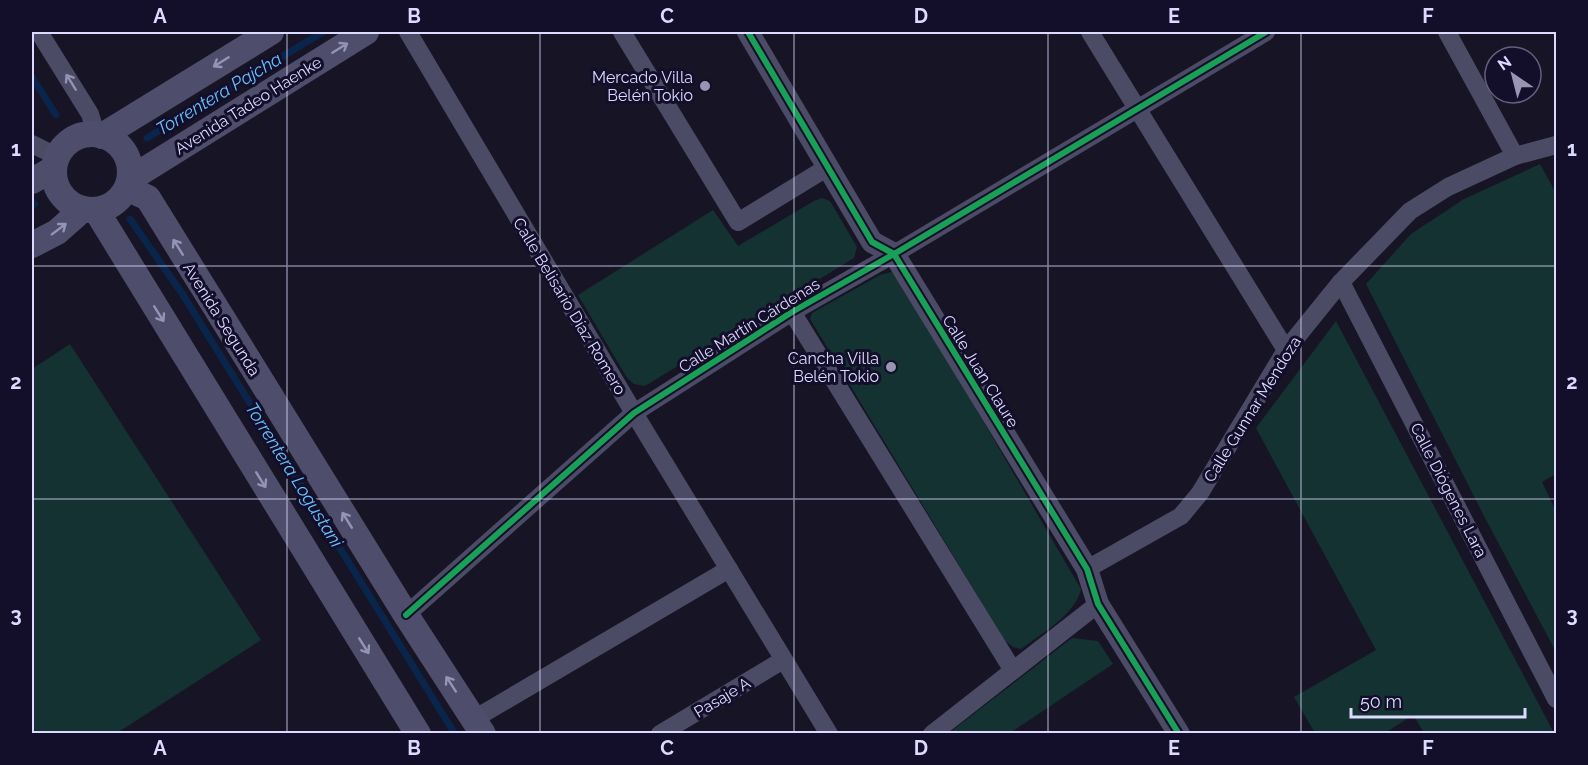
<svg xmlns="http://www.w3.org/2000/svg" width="1588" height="765" font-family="Raleway,sans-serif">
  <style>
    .green { fill: #133231 }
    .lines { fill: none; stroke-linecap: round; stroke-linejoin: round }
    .stream { stroke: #0a254c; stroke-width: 7 }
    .minor { stroke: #4b4b66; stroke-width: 18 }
    .tertiary { stroke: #4b4b66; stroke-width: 22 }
    .secondary { stroke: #4e4e6c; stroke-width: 26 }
    .cycleway-casing { stroke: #130f2b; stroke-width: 10 }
    .cycleway { stroke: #1a9f57; stroke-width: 6 }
    .oneway { stroke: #9594b6 }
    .oneway2 { stroke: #9492b2 }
    .grid { fill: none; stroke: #dcdaff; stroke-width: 1.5; stroke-opacity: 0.55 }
    .poi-dot { fill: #9795b3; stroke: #130f2b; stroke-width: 2 }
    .labels { text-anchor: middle; stroke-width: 6; stroke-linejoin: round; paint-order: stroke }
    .poi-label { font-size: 16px; fill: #dcdaff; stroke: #130f2b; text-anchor: end }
    .street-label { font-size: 16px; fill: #dcdaff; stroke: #130f2b }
    .water-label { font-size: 18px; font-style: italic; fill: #68c0ff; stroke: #130f2b }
    .neatline { fill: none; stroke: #dcdaff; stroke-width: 2 }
    .grid-label { font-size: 20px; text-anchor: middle; font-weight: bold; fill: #dcdaff }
  </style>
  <rect width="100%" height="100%" fill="#171525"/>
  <g class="green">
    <polygon points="1540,164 1556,193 1556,474 1542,482 1556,511 1556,652 1483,514 1366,284 1411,234 1464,199"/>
    <polygon points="822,198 830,201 857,247 854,258 645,386 634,384 627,378 578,295 713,210 738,246 814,201"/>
    <path d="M891,272L899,277L1081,589C1076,614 1041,634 1021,649L1013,647L1005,641L810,319L812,313L880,275Z"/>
    <polygon points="1336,321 1554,733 1424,733 1413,715 1385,733 1315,733 1294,697 1376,650 1256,428"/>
    <polygon points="70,344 261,640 117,733 32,733 32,369"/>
    <polygon points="1072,638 1098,641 1113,664 1010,733 949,733"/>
  </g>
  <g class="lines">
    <g class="stream">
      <polyline points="32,77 56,115"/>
      <polyline points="147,138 323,32"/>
      <polyline points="32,206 35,204"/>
      <polyline points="130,219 183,295 455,734"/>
    </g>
    <g class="minor">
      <polyline points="39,32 90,114 96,134"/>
      <polyline points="408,32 634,413 829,734"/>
      <polyline points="622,32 738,222 828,167"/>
      <polyline points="1090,32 1286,350"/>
      <polyline points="1447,32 1515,156"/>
      <polyline points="32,144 58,157"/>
      <polyline points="1341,282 1556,699"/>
      <polyline points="792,312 1012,669"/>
      <polyline points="1087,569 1181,516 1200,493 1286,350 1341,282 1410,211 1448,187 1515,156 1556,145"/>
      <polyline points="406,615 634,413 792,312 894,254 1266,32"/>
      <polyline points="474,719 729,569"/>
      <polyline points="660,734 783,660"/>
      <polyline points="932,734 1098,604"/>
    </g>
    <polyline class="tertiary" points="748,32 872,242 894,254 1087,569 1098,604 1179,734"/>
    <g class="secondary">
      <circle cx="92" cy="172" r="38"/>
      <polyline points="102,136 271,32"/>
      <polyline points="130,179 366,32"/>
      <polyline points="32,181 53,169"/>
      <polyline points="127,188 148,198 406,615 483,734"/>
      <polyline points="96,210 418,734"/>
      <polyline points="32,245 57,232 83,209"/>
    </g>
    <g class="cycleway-casing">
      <g id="cycleway">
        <polyline points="748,32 872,242 894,254 1087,569 1098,604 1179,734"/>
        <polyline points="406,615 634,413 792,312 894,254 1266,32"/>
      </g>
    </g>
    <use href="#cycleway" class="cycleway"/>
  </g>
  <defs><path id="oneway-shaft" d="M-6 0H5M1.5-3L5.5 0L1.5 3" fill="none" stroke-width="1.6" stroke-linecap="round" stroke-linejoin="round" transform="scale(1.5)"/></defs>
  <g class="oneway">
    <use href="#oneway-shaft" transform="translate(340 48) rotate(-32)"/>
    <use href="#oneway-shaft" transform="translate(221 62) rotate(148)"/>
    <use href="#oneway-shaft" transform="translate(59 229) rotate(-37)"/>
    <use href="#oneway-shaft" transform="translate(178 247) rotate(-122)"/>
    <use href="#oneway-shaft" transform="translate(159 314) rotate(58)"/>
    <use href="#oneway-shaft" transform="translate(261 480) rotate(58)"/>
    <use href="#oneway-shaft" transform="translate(347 520) rotate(-122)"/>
    <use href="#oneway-shaft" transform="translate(364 646) rotate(58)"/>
    <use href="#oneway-shaft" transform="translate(451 684) rotate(-123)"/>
  </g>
  <use class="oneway2" href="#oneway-shaft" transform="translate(71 82) rotate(-122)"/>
  <path class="grid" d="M287,32V734M540,32V734M794,32V734M1048,32V734M1301,32V734M32,266H1556M32,499H1556"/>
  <g class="poi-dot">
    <circle cx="705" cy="86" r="6"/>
    <circle cx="891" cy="367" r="6"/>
  </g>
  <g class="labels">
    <g class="poi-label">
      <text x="693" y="83">Mercado Villa<tspan x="693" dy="18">Belén Tokio</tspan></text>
      <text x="879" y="364">Cancha Villa<tspan x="879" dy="18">Belén Tokio</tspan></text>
    </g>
    <g class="street-label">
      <text transform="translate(248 105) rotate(-32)" y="6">Avenida Tadeo Haenke</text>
      <text transform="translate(570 306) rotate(59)" y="6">Calle Belisario Díaz Romero</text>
      <text transform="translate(222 319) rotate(58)" y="6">Avenida Segunda</text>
      <text transform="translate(749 325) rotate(-32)" y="6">Calle Martín Cárdenas</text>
      <text transform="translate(981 371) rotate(58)" y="6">Calle Juan Claure</text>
      <text transform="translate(1252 409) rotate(-58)" y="6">Calle Gunnar Mendoza</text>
      <text transform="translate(1449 490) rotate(63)" y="6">Calle Diógenes Lara</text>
      <text transform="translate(722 697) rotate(-31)" y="6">Pasaje A</text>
    </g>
    <g class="water-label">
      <text transform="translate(219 94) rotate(-31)" y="6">Torrentera Pajcha</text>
      <text transform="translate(294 475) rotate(58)" y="6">Torrentera Logustani</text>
    </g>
  </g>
  <rect width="1588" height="765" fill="none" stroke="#130f2b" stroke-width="66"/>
  <g transform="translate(1513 75) rotate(325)"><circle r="28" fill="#130f2b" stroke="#636080" stroke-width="1.5"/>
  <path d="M0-4.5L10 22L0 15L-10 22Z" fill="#9795b3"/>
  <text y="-9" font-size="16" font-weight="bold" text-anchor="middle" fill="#dcdaff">N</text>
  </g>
  <path d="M1351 708v9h174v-9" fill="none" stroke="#dcdaff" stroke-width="3"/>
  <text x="1360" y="708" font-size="18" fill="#dcdaff" stroke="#130f2b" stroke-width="4.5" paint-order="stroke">50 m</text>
  <rect x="33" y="33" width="1522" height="699" class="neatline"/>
  <g class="grid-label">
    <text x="160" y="23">A</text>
    <text x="414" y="23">B</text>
    <text x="667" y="23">C</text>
    <text x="921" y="23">D</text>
    <text x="1174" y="23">E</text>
    <text x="1428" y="23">F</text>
    <text x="16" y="156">1</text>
    <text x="1572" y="156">1</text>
    <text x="16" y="389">2</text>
    <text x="1572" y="389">2</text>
    <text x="16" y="622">3</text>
    <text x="1572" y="622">3</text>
    <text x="160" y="755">A</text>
    <text x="414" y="755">B</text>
    <text x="667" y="755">C</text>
    <text x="921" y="755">D</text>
    <text x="1174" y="755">E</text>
    <text x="1428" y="755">F</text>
  </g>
</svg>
